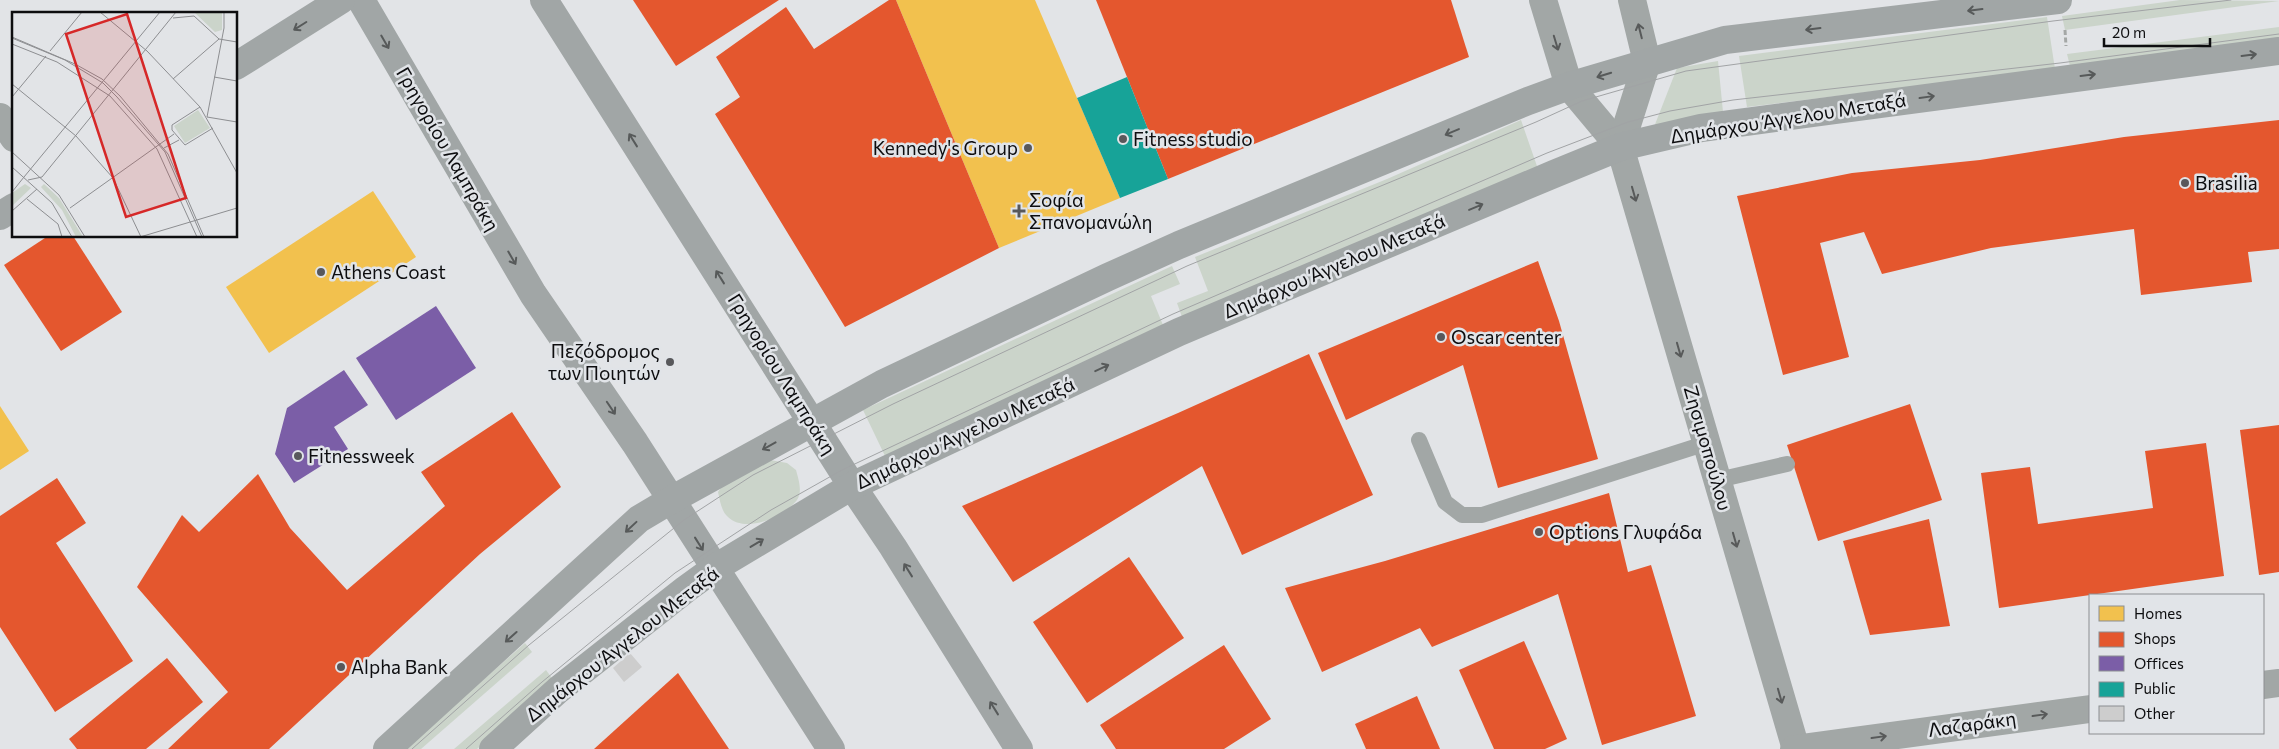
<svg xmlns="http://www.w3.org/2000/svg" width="2279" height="749" font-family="Commissioner,sans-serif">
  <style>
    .green { fill: #cbd4ca }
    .homes { fill: #f2c14e }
    .shops { fill: #e4572e }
    .offices { fill: #7b5ea7 }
    .public { fill: #17a398 }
    .building { fill: #cdcdcd }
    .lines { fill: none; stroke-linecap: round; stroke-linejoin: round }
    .path { stroke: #a4a7a6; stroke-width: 3; stroke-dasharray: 5 2.5; stroke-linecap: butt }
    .lane { stroke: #a2a7a6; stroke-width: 16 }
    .street { stroke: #a2a7a6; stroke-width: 28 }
    .secondary { stroke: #a1a6a6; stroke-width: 28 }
    .tram { stroke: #a1a3a5; stroke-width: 1 }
    .oneway { stroke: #575a5a }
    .oneway2 { stroke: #585a5a }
    .poi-dot { fill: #58585b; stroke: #e1e4e8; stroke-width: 2 }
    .labels { text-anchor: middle; stroke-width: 5; stroke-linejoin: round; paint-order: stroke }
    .street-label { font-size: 19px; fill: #0d0d0f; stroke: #e1e4e8 }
    .poi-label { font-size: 19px; fill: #0d0d0f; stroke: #e1e4e8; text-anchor: start }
    .inset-road { fill: none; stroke: #8d8e91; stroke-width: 1 }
    .view { fill: #d62828; fill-opacity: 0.15; stroke: #d62828; stroke-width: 2.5 }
    .inset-edge { fill: none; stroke: #0d0d0f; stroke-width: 2.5 }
  </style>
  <rect width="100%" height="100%" fill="#e2e4e7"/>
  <g class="green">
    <polygon points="2180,0 2279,1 2065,30 2062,16"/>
    <polygon points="2047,17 2055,69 1747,107 1739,56"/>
    <polygon points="2279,27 2279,40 2070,66 2067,54"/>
    <polygon points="1718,61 1723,112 1654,127 1677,68"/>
    <polygon points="1521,120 1538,169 1182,317 1177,303 1208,291 1195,257 1387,179"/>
    <polygon points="1172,266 1180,284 1151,296 1163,325 886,458 863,410"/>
    <path d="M770,460L787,463L796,470C798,478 803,491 797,500C784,517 746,534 728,517C721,511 720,500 718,492L724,483Z"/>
    <polygon points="525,643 532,652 421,749 404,749"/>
    <polygon points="546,670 554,681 477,749 454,749"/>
  </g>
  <g class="homes">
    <polygon points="896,0 1035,0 1120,198 999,248"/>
    <polygon points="373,191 416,257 269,353 226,287"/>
    <polygon points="0,406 29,451 0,470"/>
  </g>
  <g class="shops">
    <polygon points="633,0 779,0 676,66"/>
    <polygon points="889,0 896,0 999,248 845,327 715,114 740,97 716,57 786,7 814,49"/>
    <polygon points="1096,0 1451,0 1469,57 1168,179"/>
    <polygon points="2279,120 2279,249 2248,252 2252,282 2141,295 2134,229 1991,248 1882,274 1864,232 1820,243 1849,357 1783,375 1737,196 1852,173 1980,160 2124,137"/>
    <polygon points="48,236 73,236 122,312 61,351 4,265"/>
    <polygon points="1538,261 1559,321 1598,459 1498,488 1463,365 1346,420 1318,353"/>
    <polygon points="1309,354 1373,495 1242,555 1202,466 1013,582 962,506 1178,413"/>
    <polygon points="1910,404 1942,500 1818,541 1787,445"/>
    <polygon points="512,412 561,487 480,554 269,749 168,749 228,692 137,587 182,515 199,532 258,474 290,528 347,590 445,506 421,472"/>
    <polygon points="2279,425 2279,572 2259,575 2240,430"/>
    <polygon points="2206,443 2224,576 1999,608 1981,473 2030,467 2038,524 2153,508 2145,451"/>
    <polygon points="57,478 86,523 56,543 133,661 55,712 0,627 0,516"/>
    <polygon points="1609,493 1628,572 1651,565 1696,716 1602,745 1558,594 1432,647 1420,628 1322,672 1285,588 1385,561"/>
    <polygon points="1929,519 1950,626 1870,635 1843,541"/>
    <polygon points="1129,557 1184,638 1087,703 1033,622"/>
    <polygon points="1524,641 1567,739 1545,749 1494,749 1459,670"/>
    <polygon points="1224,645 1271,719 1224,749 1116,749 1100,725"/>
    <polygon points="167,658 203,702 146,749 77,749 69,739"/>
    <polygon points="678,673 729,749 594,749"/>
    <polygon points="1417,696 1440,749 1366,749 1355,724"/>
  </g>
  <g class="offices">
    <polygon points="436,306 476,368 396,420 356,358"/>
    <polygon points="344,370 368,405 334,427 348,449 294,483 275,454 287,408"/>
  </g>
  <polygon class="public" points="1127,77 1168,179 1120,198 1077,98"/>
  <polygon class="building" points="630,653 642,667 624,682 613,668"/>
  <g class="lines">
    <polyline class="path" points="2065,30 2066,46"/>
    <g class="lane">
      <polyline points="1419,440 1445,502 1462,515 1482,515 1707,443"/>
      <polyline points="1718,480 1787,464"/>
    </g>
    <g class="street">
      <polyline points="1543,0 1569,86 1620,147 1796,749"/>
      <polyline points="0,117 14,138"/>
      <polyline points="1620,147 1647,62 1632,0"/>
      <polyline points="2263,685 2279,683"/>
      <polyline points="1794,749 2090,709"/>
    </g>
    <g class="secondary">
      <polyline points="361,0 533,294 635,443 831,749"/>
      <polyline points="544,0 852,486 893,547 1019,749"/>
      <polyline points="236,66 341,0"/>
      <polyline points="0,216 14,207"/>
      <polyline points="387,749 639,519 671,500 882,384 1108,277 1179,245 1528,101 1569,86 1725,40 2058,0"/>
      <polyline points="493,749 558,690 686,589 715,568 852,486 1179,332 1554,174 1620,147 1701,128 2279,51"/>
    </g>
    <g class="tram">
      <polyline points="412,749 529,645 684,520 753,475 893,404 1187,266 1536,122 1582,101 1686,71 2053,21 2231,0"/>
      <polyline points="466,749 542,682 675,573 771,510 842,470 1173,314 1547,153 1628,122 1670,111 1733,100 2060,63 2279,34"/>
    </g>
  </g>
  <defs><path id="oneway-shaft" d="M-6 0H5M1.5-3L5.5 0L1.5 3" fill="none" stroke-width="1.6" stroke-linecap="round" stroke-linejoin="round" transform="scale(1.25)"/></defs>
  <g class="oneway">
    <use href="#oneway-shaft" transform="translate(1975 10) rotate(173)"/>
    <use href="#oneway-shaft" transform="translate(300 26) rotate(148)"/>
    <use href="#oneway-shaft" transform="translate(1813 29) rotate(173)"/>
    <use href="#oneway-shaft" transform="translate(385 42) rotate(60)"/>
    <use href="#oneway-shaft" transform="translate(2249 55) rotate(-7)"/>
    <use href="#oneway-shaft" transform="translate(1604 75) rotate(163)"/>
    <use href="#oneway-shaft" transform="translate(2088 75) rotate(-7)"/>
    <use href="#oneway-shaft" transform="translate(1927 97) rotate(-8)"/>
    <use href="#oneway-shaft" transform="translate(1452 132) rotate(157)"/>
    <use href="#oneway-shaft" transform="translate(633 140) rotate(-122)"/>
    <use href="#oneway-shaft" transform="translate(1476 207) rotate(-23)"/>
    <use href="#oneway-shaft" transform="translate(512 258) rotate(60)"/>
    <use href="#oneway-shaft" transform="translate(720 277) rotate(-122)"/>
    <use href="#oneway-shaft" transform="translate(1102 368) rotate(-25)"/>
    <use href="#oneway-shaft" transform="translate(611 408) rotate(56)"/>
    <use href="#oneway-shaft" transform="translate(769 446) rotate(151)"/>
    <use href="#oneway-shaft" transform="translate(631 527) rotate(137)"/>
    <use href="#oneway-shaft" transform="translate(757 543) rotate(-31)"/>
    <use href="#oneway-shaft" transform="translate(699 544) rotate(58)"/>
    <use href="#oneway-shaft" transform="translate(908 570) rotate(-122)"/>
    <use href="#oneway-shaft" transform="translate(511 637) rotate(138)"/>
    <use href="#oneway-shaft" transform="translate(994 708) rotate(-122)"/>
  </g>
  <g class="oneway2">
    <use href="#oneway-shaft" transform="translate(1640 31) rotate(-104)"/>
    <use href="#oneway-shaft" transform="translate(1556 43) rotate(73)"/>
    <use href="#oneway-shaft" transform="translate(1634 194) rotate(74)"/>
    <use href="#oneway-shaft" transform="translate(1679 350) rotate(74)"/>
    <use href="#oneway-shaft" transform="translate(1735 540) rotate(74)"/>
    <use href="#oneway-shaft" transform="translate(1780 696) rotate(74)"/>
    <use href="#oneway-shaft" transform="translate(2040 715) rotate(-8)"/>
    <use href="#oneway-shaft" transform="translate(1879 737) rotate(-8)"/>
  </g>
  <g class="poi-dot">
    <circle cx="1123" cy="139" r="5"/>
    <circle cx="1028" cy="148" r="5"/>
    <circle cx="2185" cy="183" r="5"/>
    <path d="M1016.5 203.5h5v5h5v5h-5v5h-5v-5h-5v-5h5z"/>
    <circle cx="321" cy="272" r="5"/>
    <circle cx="1441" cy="337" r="5"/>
    <circle cx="670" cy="362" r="5"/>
    <circle cx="298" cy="456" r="5"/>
    <circle cx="1539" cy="532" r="5"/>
    <circle cx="341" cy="667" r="5"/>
  </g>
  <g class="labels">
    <g class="street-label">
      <text transform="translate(1788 118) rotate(-9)" y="7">Δημάρχου Άγγελου Μεταξά</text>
      <text transform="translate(448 149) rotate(60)" y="7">Γρηγορίου Λαμπράκη</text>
      <text transform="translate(1334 266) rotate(-23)" y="7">Δημάρχου Άγγελου Μεταξά</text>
      <text transform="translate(782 374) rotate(58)" y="7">Γρηγορίου Λαμπράκη</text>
      <text transform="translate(965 433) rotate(-25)" y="7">Δημάρχου Άγγελου Μεταξά</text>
      <text transform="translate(1708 448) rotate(74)" y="7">Ζησιμοπούλου</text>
      <text transform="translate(622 644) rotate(-38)" y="7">Δημάρχου Άγγελου Μεταξά</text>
      <text transform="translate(1972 724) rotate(-8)" y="7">Λαζαράκη</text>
    </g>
    <g class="poi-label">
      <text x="1133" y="146">Fitness studio</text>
      <text x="1018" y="155" text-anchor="end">Kennedy's Group</text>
      <text x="2195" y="190">Brasilia</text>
      <text x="1029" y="207">Σοφία<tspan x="1029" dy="22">Σπανομανώλη</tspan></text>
      <text x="331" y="279">Athens Coast</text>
      <text x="1451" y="344">Oscar center</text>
      <text x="660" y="358" text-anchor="end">Πεζόδρομος<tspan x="660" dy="22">των Ποιητών</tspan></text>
      <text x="308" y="463">Fitnessweek</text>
      <text x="1549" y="539">Options Γλυφάδα</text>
      <text x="351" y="674">Alpha Bank</text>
    </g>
  </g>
  <g transform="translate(12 12)">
    <rect width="225" height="225" fill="#e2e4e7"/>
    <path d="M182,0H210V18L203,20ZM186,98L198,116L173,131L162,114ZM13,172L19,176L0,194V181ZM32,172L47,186L71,225H64L50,198L29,175Z" fill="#cbd4ca"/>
    <path class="inset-road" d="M88,0L135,39L188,95L225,161M212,0V16L195,105L225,110M161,6L182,4L207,27L225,30M0,25L63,52L90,67L108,84L156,142L192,225M0,26L53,48L91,71L105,85L153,140L190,225M0,32L45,50L98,84L145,137L185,225M38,39L70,0M202,65L225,69M161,67L207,27M0,72L64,124L101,166L129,225M0,85L34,44M188,95L160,113V118L173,133L201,116M152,136L167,128M0,140L47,183L73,225M0,155L40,191L60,225M12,165L148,0M16,168L30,165L164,0M0,180L12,165M15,187L46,212L50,225M58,196L162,122M0,199L25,177M128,225L225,196"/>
    <path class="view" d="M115,2L174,186L114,205L54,22Z"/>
    <rect width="225" height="225" class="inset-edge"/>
  </g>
  <rect x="2089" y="594" width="175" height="140" fill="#e1e4e8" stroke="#8c8e91"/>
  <rect x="2099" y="606" width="25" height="15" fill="#f2c14e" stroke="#8c8e91"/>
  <text x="2134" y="619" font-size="15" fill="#0d0d0f">Homes</text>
  <rect x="2099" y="632" width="25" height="15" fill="#e4572e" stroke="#8c8e91"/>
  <text x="2134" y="644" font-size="15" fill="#0d0d0f">Shops</text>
  <rect x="2099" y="656" width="25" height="15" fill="#7b5ea7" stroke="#8c8e91"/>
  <text x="2134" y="669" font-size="15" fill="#0d0d0f">Offices</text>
  <rect x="2099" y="682" width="25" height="15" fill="#17a398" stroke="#8c8e91"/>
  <text x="2134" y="694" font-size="15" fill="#0d0d0f">Public</text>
  <rect x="2099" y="706" width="25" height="15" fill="#cdcdcd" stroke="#8c8e91"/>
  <text x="2134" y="719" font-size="15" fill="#0d0d0f">Other</text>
  <path d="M2104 38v8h106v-8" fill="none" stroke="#0d0d0f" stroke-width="2.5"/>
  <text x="2112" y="38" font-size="15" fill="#0d0d0f" stroke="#e1e4e8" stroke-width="4" paint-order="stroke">20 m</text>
</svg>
